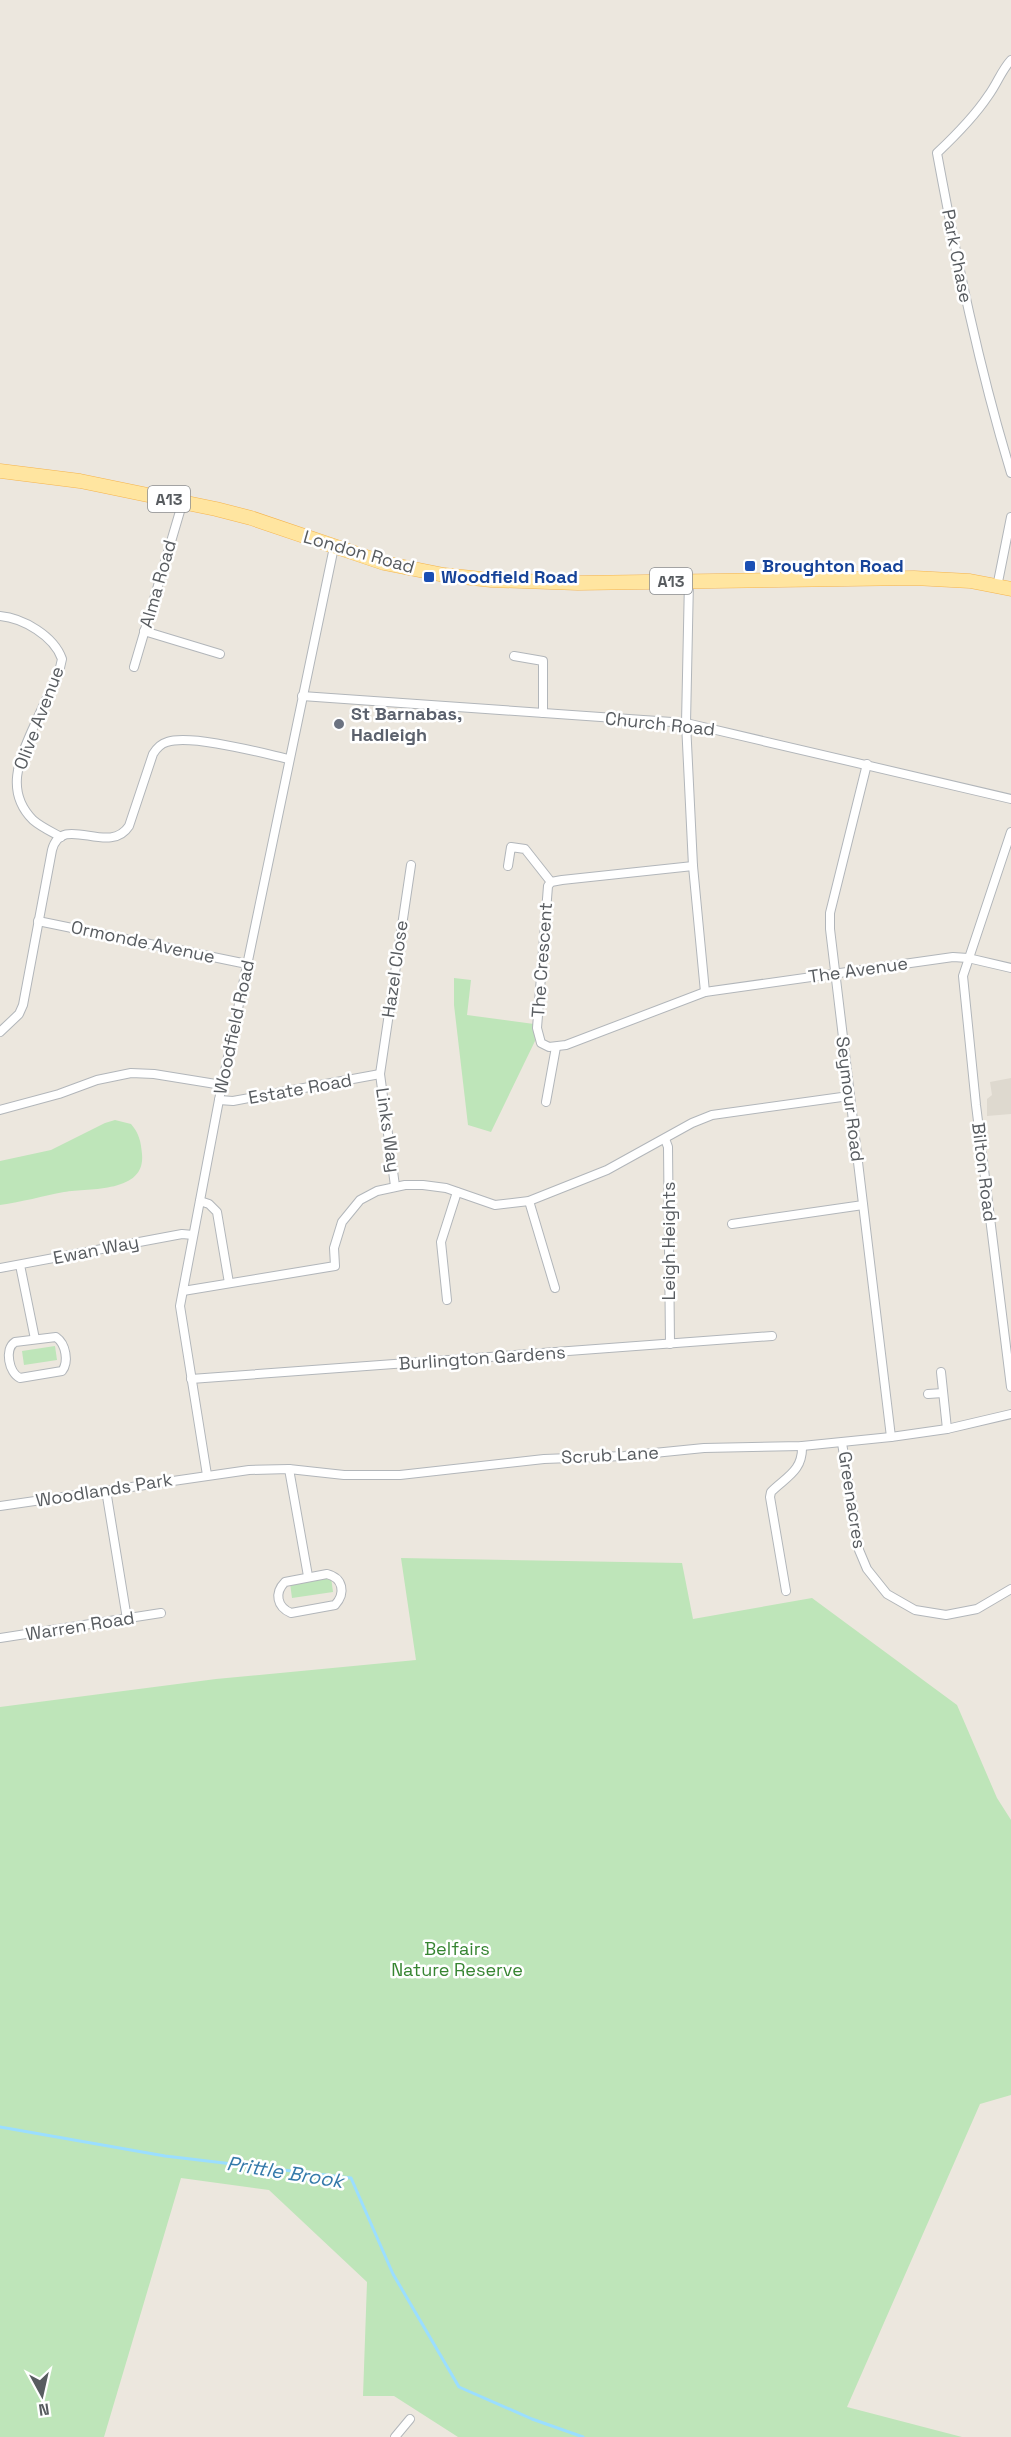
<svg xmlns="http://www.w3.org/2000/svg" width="1011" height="2437" font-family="'Space Grotesk',sans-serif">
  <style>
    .education { fill: #ded9cf }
    .green { fill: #bee5b9 }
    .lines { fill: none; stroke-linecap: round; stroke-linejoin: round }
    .stream { stroke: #9bdeff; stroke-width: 3 }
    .minor-casing { stroke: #b2b6ba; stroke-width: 10 }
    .primary-casing { stroke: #f5b44e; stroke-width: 15 }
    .minor { stroke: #fff; stroke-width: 8 }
    .primary { stroke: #ffe5a0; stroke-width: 14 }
    .transit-dot { fill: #1a4fb4; stroke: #fff; stroke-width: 2 }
    .worship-dot { fill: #6b7280; stroke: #fff; stroke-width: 2 }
    .labels { text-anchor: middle; stroke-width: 5; stroke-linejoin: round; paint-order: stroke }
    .shield { fill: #fff; stroke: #8a8d90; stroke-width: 1.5 }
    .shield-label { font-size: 16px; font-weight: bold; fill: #585c60 }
    .street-label { font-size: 18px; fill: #585c60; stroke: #fff }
    .transit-label { font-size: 18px; font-weight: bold; fill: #164399; stroke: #fff; text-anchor: start }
    .worship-label { font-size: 18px; font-weight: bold; fill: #5b616d; stroke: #fff; text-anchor: start }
    .park-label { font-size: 18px; fill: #378532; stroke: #fff }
    .water-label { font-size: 20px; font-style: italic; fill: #357aaa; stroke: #fff }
  </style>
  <rect width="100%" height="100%" fill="#ece7de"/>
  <polygon class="education" points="1011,1078 1011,1114 987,1116 987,1099 992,1095 990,1082"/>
  <g class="green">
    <polygon points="454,978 471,980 467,1015 534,1024 535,1041 491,1132 468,1125 454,1005"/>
    <path d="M115,1120L131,1124C139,1133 141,1142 142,1154C146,1193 90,1188 64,1192C43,1196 22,1202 0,1205V1161L51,1150L105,1123Z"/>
    <polygon points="55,1346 57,1360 24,1365 22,1351"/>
    <polygon points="401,1558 682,1563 693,1619 812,1598 957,1705 997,1798 1011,1820 1011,2095 980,2104 847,2407 962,2437 458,2437 394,2396 363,2396 367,2282 269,2190 181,2178 104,2437 0,2437 0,1707 216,1679 416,1660"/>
    <polygon points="331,1577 333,1592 292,1598 290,1583"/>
  </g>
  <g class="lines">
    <polyline class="stream" points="0,2127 165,2156 351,2178 393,2274 459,2387 532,2419 583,2437"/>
    <g class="minor-casing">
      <g id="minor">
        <path d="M1011,60C1001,71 997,84 988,96C974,117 955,136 937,153C957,261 979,368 1011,473"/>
        <polyline points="689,580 686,723 693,866 705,992"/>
        <polyline points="997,587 1011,517"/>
        <path d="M0,616C23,618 54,636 62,659L59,672C51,690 42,708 34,726C20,758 4,791 33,820C41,827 52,832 61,837"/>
        <polyline points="144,631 220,654"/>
        <polyline points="514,656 543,661 543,713"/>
        <polyline points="134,667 183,501"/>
        <polyline points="302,696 686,723 1011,799"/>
        <polyline points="867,764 830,913 830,929 891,1437"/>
        <polyline points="1011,832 963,976 976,1105 1011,1387"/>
        <polyline points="508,866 511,847 525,849 551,882"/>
        <polyline points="693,866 562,880 551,882 548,886 537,1028 541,1043 549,1047 566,1045 705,992 953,957 968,958 1011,968"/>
        <polyline points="38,921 247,964"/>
        <path d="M0,1032L19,1014L23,1005L52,850C62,812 109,857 129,826L153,754C156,749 160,744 167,742C191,734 262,753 289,759"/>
        <polyline points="219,1100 233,1101 380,1074"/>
        <polyline points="546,1102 556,1047"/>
        <polyline points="0,1110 59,1094 97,1080 131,1073 154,1074 222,1085"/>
        <polyline points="665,1139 668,1147 670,1344"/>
        <polyline points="395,1186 380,1074 411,865"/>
        <polyline points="200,1201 209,1204 217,1212 229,1283"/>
        <polyline points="529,1201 555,1288"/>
        <polyline points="732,1224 863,1205"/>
        <polyline points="20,1265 35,1339"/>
        <polyline points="0,1268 182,1234 193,1235"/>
        <polyline points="183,1291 335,1266 334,1248 342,1222 360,1200 377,1191 405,1185 423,1185 446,1188 495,1205 529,1201 607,1170 692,1123 712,1115 849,1096"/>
        <polyline points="447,1300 441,1242 457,1192"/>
        <path d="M56,1337C66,1344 69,1362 62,1371L20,1378C9,1373 4,1349 15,1342Z"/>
        <polyline points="941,1372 947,1429"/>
        <polyline points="191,1379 772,1336"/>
        <polyline points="928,1394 943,1393"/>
        <polyline points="842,1443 859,1550 867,1569 887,1594 915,1610 946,1615 977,1609 1011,1589"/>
        <polyline points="289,1469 308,1576"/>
        <polyline points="207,1475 180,1306 219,1100 334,547"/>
        <polyline points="106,1490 127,1619"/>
        <polyline points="0,1506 249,1470 289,1469 344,1475 400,1475 544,1459 624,1456 704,1448 802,1446 891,1437 947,1429 1011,1414"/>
        <path d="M327,1574C343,1578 346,1593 335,1605L291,1613C277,1607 274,1593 285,1582Z"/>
        <path d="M786,1591L770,1497L771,1492C786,1477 803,1471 802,1446"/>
        <polyline points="0,1638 161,1613"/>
        <polyline points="395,2437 410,2419"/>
      </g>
    </g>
    <g class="primary-casing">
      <polyline id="primary" points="0,471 80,481 216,509 251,518 384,563 444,575 491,580 578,583 914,578 970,581 1011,589"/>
    </g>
    <use href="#minor" class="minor"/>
    <use href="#primary" class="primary"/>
  </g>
  <g class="transit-dot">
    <rect x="744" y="560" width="12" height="12" rx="3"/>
    <rect x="423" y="571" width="12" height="12" rx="3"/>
  </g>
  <circle class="worship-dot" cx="339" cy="724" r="6"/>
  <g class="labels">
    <g class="shield">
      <rect x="148" y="486" width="42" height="26" rx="4.5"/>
      <rect x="650" y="568" width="42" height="26" rx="4.5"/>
    </g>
    <g class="shield-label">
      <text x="169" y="505">A13</text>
      <text x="671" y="587">A13</text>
    </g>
    <g class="street-label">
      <text transform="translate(957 256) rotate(79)" y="6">Park Chase</text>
      <text transform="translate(359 552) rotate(16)" y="6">London Road</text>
      <text transform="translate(158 584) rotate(-74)" y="6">Alma Road</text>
      <text transform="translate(39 718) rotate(-69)" y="6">Olive Avenue</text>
      <text transform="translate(660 724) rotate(6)" y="6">Church Road</text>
      <text transform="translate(143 942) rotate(12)" y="6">Ormonde Avenue</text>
      <text transform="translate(542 960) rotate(-86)" y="6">The Crescent</text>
      <text transform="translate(395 969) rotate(-82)" y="6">Hazel Close</text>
      <text transform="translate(858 970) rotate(-8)" y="6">The Avenue</text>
      <text transform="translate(234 1027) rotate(-78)" y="6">Woodfield Road</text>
      <text transform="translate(300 1089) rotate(-10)" y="6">Estate Road</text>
      <text transform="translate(850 1099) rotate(83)" y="6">Seymour Road</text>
      <text transform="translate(388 1130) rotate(82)" y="6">Links Way</text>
      <text transform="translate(984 1172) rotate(83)" y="6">Bilton Road</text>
      <text transform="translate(669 1241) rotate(-90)" y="6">Leigh Heights</text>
      <text transform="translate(96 1250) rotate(-11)" y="6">Ewan Way</text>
      <text transform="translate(482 1358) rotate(-4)" y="6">Burlington Gardens</text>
      <text transform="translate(610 1455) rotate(-3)" y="6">Scrub Lane</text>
      <text transform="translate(104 1490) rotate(-9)" y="6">Woodlands Park</text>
      <text transform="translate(852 1500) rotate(81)" y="6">Greenacres</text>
      <text transform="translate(80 1626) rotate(-9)" y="6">Warren Road</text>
    </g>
    <g class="transit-label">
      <text x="762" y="572">Broughton Road</text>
      <text x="441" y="583">Woodfield Road</text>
    </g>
    <g class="worship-label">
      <text x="351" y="720">St Barnabas,<tspan x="351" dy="21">Hadleigh</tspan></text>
    </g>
    <g class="park-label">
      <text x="457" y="1955">Belfairs<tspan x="457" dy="21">Nature Reserve</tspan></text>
    </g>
    <g class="water-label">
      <text transform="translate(285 2172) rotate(9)" y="7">Prittle Brook</text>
    </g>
  </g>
  <g transform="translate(42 2395) rotate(172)" stroke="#ffffff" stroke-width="4.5" paint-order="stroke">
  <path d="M0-4.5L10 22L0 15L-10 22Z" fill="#585c60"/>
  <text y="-9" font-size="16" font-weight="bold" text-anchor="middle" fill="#585c60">N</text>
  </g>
</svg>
